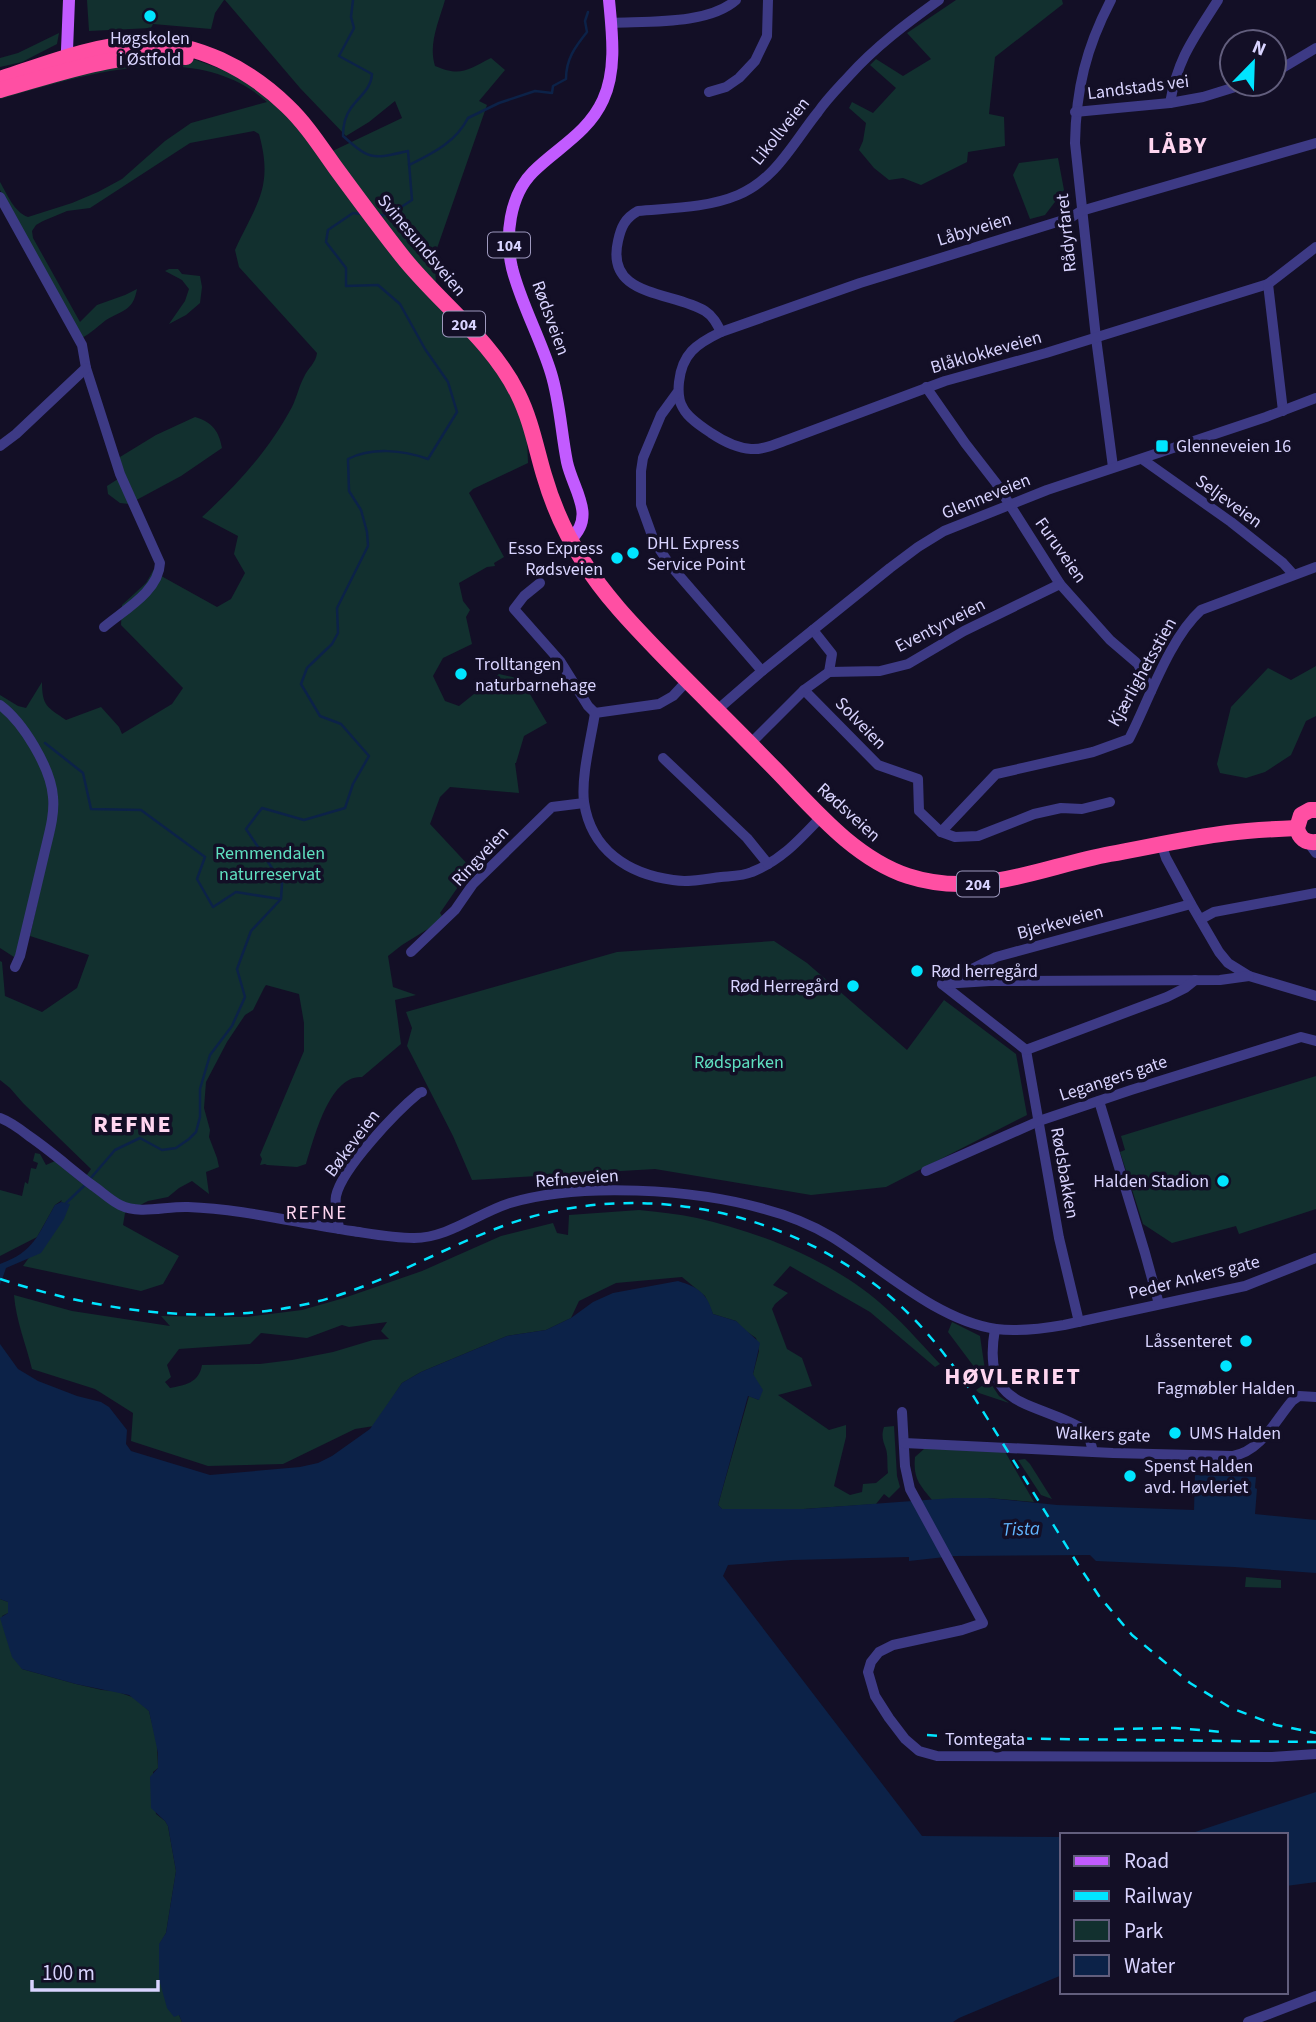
<svg xmlns="http://www.w3.org/2000/svg" width="1316" height="2022" font-family="'Source Sans 3',sans-serif">
  <style>
    .green { fill: #12302f; fill-rule: evenodd }
    .water { fill: #0c2248 }
    .lines { fill: none; stroke-linecap: round; stroke-linejoin: round }
    .stream { stroke: #0c2248; stroke-width: 2.5 }
    .minor { stroke: #3d3a85; stroke-width: 10 }
    .major { stroke: #c25bff; stroke-width: 12 }
    .highway { stroke: #ff4fa3; stroke-width: 16 }
    .rail { stroke: #00e5ff; stroke-width: 2.5; stroke-dasharray: 10 9; stroke-linecap: butt }
    .poi-dot { fill: #00e5ff; stroke: #130f26; stroke-width: 2.5 }
    .labels { text-anchor: middle; stroke-width: 7; stroke-linejoin: round; paint-order: stroke }
    .shield { fill: #130f26; stroke: #9e99be; stroke-width: 2 }
    .shield-label { font-size: 16px; font-weight: bold; fill: #d9d4ff }
    .poi-label { font-size: 18px; fill: #d9d4ff; stroke: #130f26; text-anchor: start }
    .street-label { font-size: 18px; fill: #d9d4ff; stroke: #130f26 }
    .park-label { font-size: 18px; fill: #5fe0c0; stroke: #130f26 }
    .neighbourhood-label { font-size: 19px; letter-spacing: 2px; fill: #ffd6f0; stroke: #130f26 }
    .water-label { font-size: 19px; font-style: italic; fill: #62b6ff; stroke: #130f26 }
    .district-label { font-size: 24px; font-weight: bold; letter-spacing: 2px; fill: #ffd6f0; stroke: #130f26 }
  </style>
  <rect width="100%" height="100%" fill="#130f26"/>
  <g class="green">
    <polygon points="87,0 224,0 215,13 211,29 153,24 151,28 89,31"/>
    <path d="M225,0H445C439,21 428,44 435,66C461,77 467,70 491,58L505,70L479,101L487,105L435,254L436,289L495,367L513,397L527,438L528,463L473,489L469,493L504,557L494,563L495,566L487,567L459,583L463,601L470,610L466,617L472,644L443,658L433,676L445,701L459,706L499,674L521,679L547,723L524,736L516,763H515L519,793L450,787L440,797L430,824L471,868L440,913L444,919L402,945L388,956L393,987L416,995L395,1000L401,1044L362,1077C329,1075 314,1139 306,1164L297,1167L267,1165L265,1164L260,1165L262,1159L260,1155L304,1051V1023L299,994L266,985L264,988L253,1010L245,1015L227,1042L206,1082L204,1108L210,1130L209,1137L217,1158L219,1167L206,1172L209,1194L192,1181L179,1188L168,1197L148,1201L125,1213L123,1225L179,1256L163,1284L141,1291L23,1266L67,1204L61,1202L62,1200L55,1205L37,1237L0,1256V1190L22,1196L25,1182L28,1184L31,1168L36,1169L38,1163L33,1161L35,1153L40,1154L46,1165L55,1161L81,1183L91,1169L23,1103L10,1088L0,1080V961L2,962L5,996L42,1012L77,988L89,955L30,936L52,837L55,830L46,829L18,953L14,957L0,948V695L18,706L26,708L42,682C42,706 47,707 66,720L101,707L119,727L122,734L172,704L183,688L121,625L122,605L146,583L154,569L163,577L217,607L231,599L245,573L234,554L238,536L202,517C238,484 269,450 292,407C297,397 299,386 304,377C308,368 316,363 317,353L239,267L235,250C256,204 274,188 259,134L254,131L190,143L90,208L67,211L43,221L36,225L32,231L33,238L80,322L97,305L125,295L137,289C133,311 123,310 106,320C98,326 91,333 82,338L0,190V182C7,194 14,212 28,217L72,203L98,192L122,179L165,141L191,123L267,102C195,37 81,76 0,99V94L82,69L170,57L196,60L229,72L275,100L322,156L402,118L395,101L369,122L346,136L300,88Z"/>
    <polygon points="956,0 1062,0 1063,4 995,57 989,114 1004,117 1005,146 968,152 967,162 921,185 903,178 889,180 874,168 859,150 863,141 866,123 849,108 852,102 873,113 896,88 870,65 876,59 903,76 931,59 907,33"/>
    <polygon points="59,33 57,44 22,62 0,67 0,58 18,53"/>
    <polygon points="1058,158 1064,190 1045,215 1030,219 1013,175 1019,163"/>
    <polygon points="169,269 178,269 182,274 200,276 202,287 200,303 186,315 169,324 185,301 189,289 182,280 165,271"/>
    <path d="M195,417C212,422 219,431 222,448L181,476L129,504L120,503L108,494L107,486L118,479L120,457L156,435Z"/>
    <polygon points="1316,666 1316,716 1306,721 1291,755 1265,772 1246,778 1220,773 1217,764 1231,707 1268,668 1291,680"/>
    <polygon points="774,941 807,963 907,1050 944,1000 1016,1054 1027,1115 886,1187 811,1195 655,1169 472,1180 453,1136 407,1046 412,1028 406,1012 617,952"/>
    <polygon points="1316,1076 1316,1209 1239,1234 1236,1226 1172,1243 1143,1224 1120,1152 1125,1150 1121,1136"/>
    <path d="M639,1210C658,1212 678,1214 697,1218C763,1233 838,1263 888,1310C907,1327 923,1346 940,1364L935,1367L870,1312L790,1266L773,1285L788,1293L775,1304L772,1309L787,1349L802,1358L812,1386L778,1395L829,1430L846,1425V1437L834,1486L850,1495L862,1492L863,1484L876,1483L888,1473C887,1465 888,1455 886,1449C883,1441 881,1436 884,1427L894,1426L897,1476L900,1487L889,1498L884,1494L876,1504L804,1509H722L718,1505L749,1396L759,1400L753,1374L759,1351L756,1338L743,1329L736,1321L713,1314L705,1296L682,1277L616,1283L579,1301L571,1318L546,1330L507,1336L421,1372L402,1383L374,1426L355,1429L283,1464L208,1466L131,1441L133,1413L95,1389L32,1369C26,1344 16,1321 14,1295L72,1311L170,1326L161,1316L247,1317L302,1310L344,1298L422,1271L501,1236L553,1223L557,1233L568,1235L569,1215ZM387,1322L381,1331L389,1339L373,1340L333,1352L292,1360L260,1364L202,1365C199,1383 185,1385 170,1388L165,1382L171,1377L167,1365L179,1349L250,1344L261,1333L307,1338L342,1325L349,1327Z"/>
    <polygon points="952,1322 980,1336 986,1377 984,1380 948,1332"/>
    <polygon points="989,1381 999,1396 1009,1403 979,1393 976,1390"/>
    <path d="M924,1449L1004,1450L1034,1502L988,1498L932,1500C919,1484 913,1478 915,1457Z"/>
    <polygon points="1025,1459 1030,1464 1052,1499 1041,1495 1018,1460"/>
    <polygon points="1246,1577 1281,1580 1281,1588 1245,1587"/>
    <polygon points="0,1599 8,1602 8,1613 2,1616 22,1669 76,1684 102,1690 115,1691 135,1698 149,1711 157,1744 158,1768 153,1772 156,1814 165,1821 168,1826 176,1871 166,1933 159,1945 177,2015 179,2015 182,2022 0,2022"/>
  </g>
  <g class="water">
    <path d="M61,1202L70,1204L64,1219L41,1253L6,1268L0,1285V1264C35,1251 37,1236 55,1205Z"/>
    <path d="M678,1281C698,1287 707,1293 713,1314L736,1321L760,1343L753,1374L763,1390L759,1400L748,1396L718,1505L722,1509H804L953,1498H988L1057,1505L1194,1510L1195,1475L1256,1477L1255,1488L1257,1489L1255,1514L1316,1520V1573L1234,1567L1096,1561L1090,1555L954,1556L909,1561V1557L792,1560L728,1565L723,1576L922,1836L1062,1837V1975L959,2018L953,2022H182L179,2015L174,2017L167,2008L159,1979V1944L166,1933L176,1871L168,1826L165,1821L151,1808L150,1777L158,1768V1753L149,1711L129,1695L76,1684L22,1669L12,1657L0,1618L8,1613V1602L0,1599V1344L18,1369L38,1381L77,1396L101,1402L109,1407L127,1430L126,1444L131,1451L210,1475L300,1467L318,1463L332,1456L370,1429L402,1383L421,1372L507,1336L546,1330L571,1318L593,1302L613,1293Z"/>
    <polygon points="1316,1792 1316,1882 1286,1886 1286,1835 1186,1835"/>
  </g>
  <g class="lines">
    <g class="stream">
      <path d="M353,0L351,17L354,28L339,56L372,74C371,90 359,96 351,108C345,116 343,125 343,136C371,161 372,159 408,151L412,200L389,215H378"/>
      <path d="M409,165C433,153 456,142 468,118L499,103L535,91L552,93L553,86L566,79C566,59 575,47 587,32L585,21L588,12"/>
      <polyline points="45,743 83,773 91,809 141,810 205,857 197,879 213,907 236,892 280,899"/>
      <path d="M90,1179L115,1150L140,1138L162,1150L176,1148L189,1139L196,1132L200,1117V1089L210,1055L232,1026L245,997L237,969L251,931L281,899L282,883L246,829L262,808L304,820L345,808L353,784L369,756L341,724L320,716L301,684L307,668L332,644L338,633L337,608L368,546L367,532L361,510L349,491L348,459C372,447 403,450 428,459L457,412L448,382L425,349L400,304L378,285L346,286V268L326,242L328,230L353,213L361,214"/>
      <polyline points="66,1203 86,1184"/>
    </g>
    <g class="minor">
      <path d="M1111,0C1086,48 1076,89 1075,143L1096,338L1113,467"/>
      <path d="M611,23C648,21 708,25 736,0"/>
      <polyline points="1274,73 1316,48"/>
      <polyline points="709,92 726,87 739,78 755,61 767,36 768,0"/>
      <path d="M1170,103C1178,57 1194,38 1218,0"/>
      <polyline points="1075,112 1170,103 1203,97 1245,84"/>
      <path d="M1316,143L1081,211L1070,218L860,283L721,332C696,344 682,354 679,382C678,392 678,400 683,408C688,418 702,427 711,433C723,441 736,448 751,449C763,450 776,444 787,440L945,381L1046,353L1268,284L1316,247"/>
      <path d="M0,197L82,345L86,368L120,474L160,563C159,591 124,610 104,627"/>
      <polyline points="1268,284 1283,411"/>
      <path d="M721,332C717,324 713,316 705,311C673,291 605,298 618,241C621,227 625,218 638,211C671,208 707,208 738,195C776,179 793,143 818,112C827,99 839,87 849,76C875,47 907,23 939,0"/>
      <polyline points="926,387 965,443 996,483 1060,584 1110,640 1138,664 1151,691"/>
      <polyline points="677,393 661,415 643,458 641,471 641,505 654,541 670,565 762,671"/>
      <polyline points="0,446 16,434 86,368"/>
      <polyline points="1142,459 1231,522 1283,563 1293,574"/>
      <polyline points="540,583 524,596 514,609 560,661 588,706 595,713"/>
      <polyline points="813,630 832,654 829,672"/>
      <path d="M687,681L673,696L659,704L595,713C591,739 581,776 584,802C591,850 628,874 673,880C689,883 705,879 721,877C731,876 743,876 752,872C782,860 800,839 822,816"/>
      <polyline points="804,690 878,765 918,779 919,811 941,832 955,837 978,836 1034,814 1061,808 1082,809 1110,802"/>
      <path d="M0,705C23,722 51,768 53,797C55,816 48,837 44,855C36,889 28,922 20,956L15,967"/>
      <polyline points="716,711 762,671 890,568 918,547 944,531 1047,490 1266,417 1316,398"/>
      <polyline points="750,744 804,690 829,672 880,671 908,664 964,631 1060,584"/>
      <polyline points="663,758 747,838 768,864"/>
      <path d="M941,832L996,774L1093,752L1129,739C1149,700 1169,639 1201,610L1316,567"/>
      <polyline points="1308,842 1316,853"/>
      <polyline points="1162,846 1166,858 1191,904 1219,952 1228,963 1249,976 1316,996"/>
      <polyline points="1201,919 1214,912 1316,893"/>
      <polyline points="411,952 455,910 473,884 552,807 584,803"/>
      <polyline points="948,981 996,957 1191,904"/>
      <polyline points="942,984 1026,1050 1059,1238 1079,1322"/>
      <polyline points="942,984 990,981 1220,980 1249,976"/>
      <polyline points="1026,1050 1167,997 1185,988 1195,980"/>
      <polyline points="1099,1101 1145,1253 1159,1304"/>
      <path d="M0,1118C11,1122 20,1129 29,1136C51,1151 71,1169 92,1185C101,1191 110,1200 120,1205C140,1215 166,1206 188,1207C243,1209 297,1223 352,1231C372,1234 393,1238 414,1238C448,1238 478,1213 510,1203C580,1182 694,1189 764,1209C787,1215 812,1225 832,1237C882,1268 936,1320 996,1329C1018,1332 1041,1329 1064,1325L1245,1286L1316,1258"/>
      <polyline points="926,1171 1039,1121 1131,1090 1301,1037 1316,1041"/>
      <path d="M339,1229C338,1218 334,1206 336,1196C342,1168 397,1111 419,1093L422,1092"/>
      <path d="M995,1329C980,1413 1037,1399 1088,1432L1093,1452"/>
      <polyline points="902,1412 905,1466 910,1489 983,1623 962,1630 893,1645 879,1652 871,1662 868,1672 875,1696 889,1718 905,1739 919,1751 937,1756 1272,1757 1316,1754"/>
      <path d="M904,1443L1113,1453L1233,1456C1261,1451 1275,1421 1292,1401L1299,1396L1316,1397"/>
      <polyline points="1248,2022 1316,1996"/>
    </g>
    <g class="major">
      <polyline points="69,0 67,50 69,62"/>
      <path d="M570,540C597,516 573,490 567,462C561,432 560,402 551,373C540,337 521,304 512,268C505,237 509,196 533,172C557,148 588,133 603,100C617,70 612,32 609,0"/>
    </g>
    <g class="highway">
      <path d="M0,79C46,64 93,45 141,43C196,41 249,69 287,106C306,124 320,146 335,167C357,197 379,227 402,256C439,303 491,339 518,394C531,420 536,448 544,475C553,506 566,535 583,561C604,595 632,624 660,653C696,690 733,726 769,763C810,804 851,857 908,876C979,899 1041,867 1110,854C1149,847 1188,838 1228,833C1251,830 1274,829 1297,828"/>
      <path d="M0,90C61,73 122,50 186,57"/>
      <path d="M1316,810H1310L1301,815L1297,828C1299,838 1305,843 1316,842"/>
    </g>
    <g class="rail">
      <path d="M0,1279C91,1309 196,1325 292,1307C367,1294 432,1252 503,1226C630,1179 776,1206 882,1290C915,1316 942,1349 966,1384L1077,1563L1099,1596L1132,1635L1190,1683L1231,1708L1276,1725L1316,1733"/>
      <polyline points="1114,1729 1175,1728 1223,1732"/>
      <polyline points="927,1735 970,1738 1316,1742"/>
    </g>
  </g>
  <g class="poi-dot">
    <circle cx="150" cy="16" r="7"/>
    <rect x="1155" y="439" width="14" height="14" rx="3.5"/>
    <circle cx="633" cy="553" r="7"/>
    <circle cx="617" cy="558" r="7"/>
    <circle cx="461" cy="674" r="7"/>
    <circle cx="917" cy="971" r="7"/>
    <circle cx="853" cy="986" r="7"/>
    <circle cx="1223" cy="1181" r="7"/>
    <circle cx="1246" cy="1341" r="7"/>
    <circle cx="1226" cy="1366" r="7"/>
    <circle cx="1175" cy="1433" r="7"/>
    <circle cx="1130" cy="1476" r="7"/>
  </g>
  <g class="labels">
    <g class="shield">
      <rect x="488" y="232.5" width="42" height="25" rx="5"/>
      <rect x="443" y="311.5" width="42" height="25" rx="5"/>
      <rect x="957" y="871.5" width="42" height="25" rx="5"/>
    </g>
    <g class="shield-label">
      <text x="509" y="251">104</text>
      <text x="464" y="330">204</text>
      <text x="978" y="890">204</text>
    </g>
    <g class="poi-label">
      <text x="150" y="44" text-anchor="middle">Høgskolen<tspan x="150" dy="21">i Østfold</tspan></text>
      <text x="1176" y="452">Glenneveien 16</text>
      <text x="647" y="549">DHL Express<tspan x="647" dy="21">Service Point</tspan></text>
      <text x="603" y="554" text-anchor="end">Esso Express<tspan x="603" dy="21">Rødsveien</tspan></text>
      <text x="475" y="670">Trolltangen<tspan x="475" dy="21">naturbarnehage</tspan></text>
      <text x="931" y="977">Rød herregård</text>
      <text x="839" y="992" text-anchor="end">Rød Herregård</text>
      <text x="1209" y="1187" text-anchor="end">Halden Stadion</text>
      <text x="1232" y="1347" text-anchor="end">Låssenteret</text>
      <text x="1226" y="1394" text-anchor="middle">Fagmøbler Halden</text>
      <text x="1189" y="1439">UMS Halden</text>
      <text x="1144" y="1472">Spenst Halden<tspan x="1144" dy="21">avd. Høvleriet</tspan></text>
    </g>
    <g class="street-label">
      <text transform="translate(1138 87) rotate(-7)" y="6">Landstads vei</text>
      <text transform="translate(780 131) rotate(-51)" y="6">Likollveien</text>
      <text transform="translate(974 229) rotate(-17)" y="6">Låbyveien</text>
      <text transform="translate(1066 233) rotate(-96)" y="6">Rådyrfaret</text>
      <text transform="translate(422 245) rotate(50)" y="6">Svinesundsveien</text>
      <text transform="translate(551 318) rotate(70)" y="6">Rødsveien</text>
      <text transform="translate(986 352) rotate(-16)" y="6">Blåklokkeveien</text>
      <text transform="translate(986 496) rotate(-22)" y="6">Glenneveien</text>
      <text transform="translate(1229 501) rotate(36)" y="6">Seljeveien</text>
      <text transform="translate(1061 550) rotate(55)" y="6">Furuveien</text>
      <text transform="translate(940 625) rotate(-27)" y="6">Eventyrveien</text>
      <text transform="translate(1142 672) rotate(-61)" y="6">Kjærlighetsstien</text>
      <text transform="translate(861 723) rotate(46)" y="6">Solveien</text>
      <text transform="translate(849 812) rotate(42)" y="6">Rødsveien</text>
      <text transform="translate(480 856) rotate(-47)" y="6">Ringveien</text>
      <text transform="translate(1060 922) rotate(-15)" y="6">Bjerkeveien</text>
      <text transform="translate(1113 1078) rotate(-18)" y="6">Legangers gate</text>
      <text transform="translate(352 1143) rotate(-53)" y="6">Bøkeveien</text>
      <text transform="translate(1065 1173) rotate(80)" y="6">Rødsbakken</text>
      <text transform="translate(577 1178) rotate(-4)" y="6">Refneveien</text>
      <text transform="translate(1194 1277) rotate(-14)" y="6">Peder Ankers gate</text>
      <text transform="translate(1103 1434) rotate(2)" y="6">Walkers gate</text>
      <text x="985" y="1745">Tomtegata</text>
    </g>
    <g class="park-label">
      <text x="270" y="859">Remmendalen<tspan x="270" dy="21">naturreservat</tspan></text>
      <text x="739" y="1068">Rødsparken</text>
    </g>
    <g class="neighbourhood-label">
      <text x="317" y="1219">REFNE</text>
    </g>
    <g class="water-label">
      <text transform="translate(1021 1528) rotate(-2)" y="7">Tista</text>
    </g>
    <g class="district-label">
      <text x="1178" y="153">LÅBY</text>
      <text x="133" y="1132">REFNE</text>
      <text x="1013" y="1384">HØVLERIET</text>
    </g>
  </g>
  <rect x="1060" y="1833" width="228" height="161" fill="#130f26" stroke="#625e7d" stroke-width="2"/>
  <rect x="1074" y="1856" width="35" height="10" fill="#c25bff" stroke="#625e7d" stroke-width="2"/>
  <text x="1124" y="1868" font-size="21" fill="#d9d4ff">Road</text>
  <rect x="1074" y="1891" width="35" height="10" fill="#00e5ff" stroke="#625e7d" stroke-width="2"/>
  <text x="1124" y="1903" font-size="21" fill="#d9d4ff">Railway</text>
  <rect x="1074" y="1920" width="35" height="21" fill="#12302f" stroke="#625e7d" stroke-width="2"/>
  <text x="1124" y="1938" font-size="21" fill="#d9d4ff">Park</text>
  <rect x="1074" y="1955" width="35" height="21" fill="#0c2248" stroke="#625e7d" stroke-width="2"/>
  <text x="1124" y="1973" font-size="21" fill="#d9d4ff">Water</text>
  <g transform="translate(1253 63) rotate(23)"><circle r="33" fill="#130f26" stroke="#625e7d" stroke-width="2"/>
  <path d="M0-5L12 26L0 18L-12 26Z" fill="#00e5ff"/>
  <text y="-10" font-size="19" font-weight="bold" text-anchor="middle" fill="#d9d4ff">N</text>
  </g>
  <path d="M32 1980v10h126v-10" fill="none" stroke="#d9d4ff" stroke-width="3.5"/>
  <text x="42" y="1980" font-size="21" fill="#d9d4ff" stroke="#130f26" stroke-width="5" paint-order="stroke">100 m</text>
</svg>
